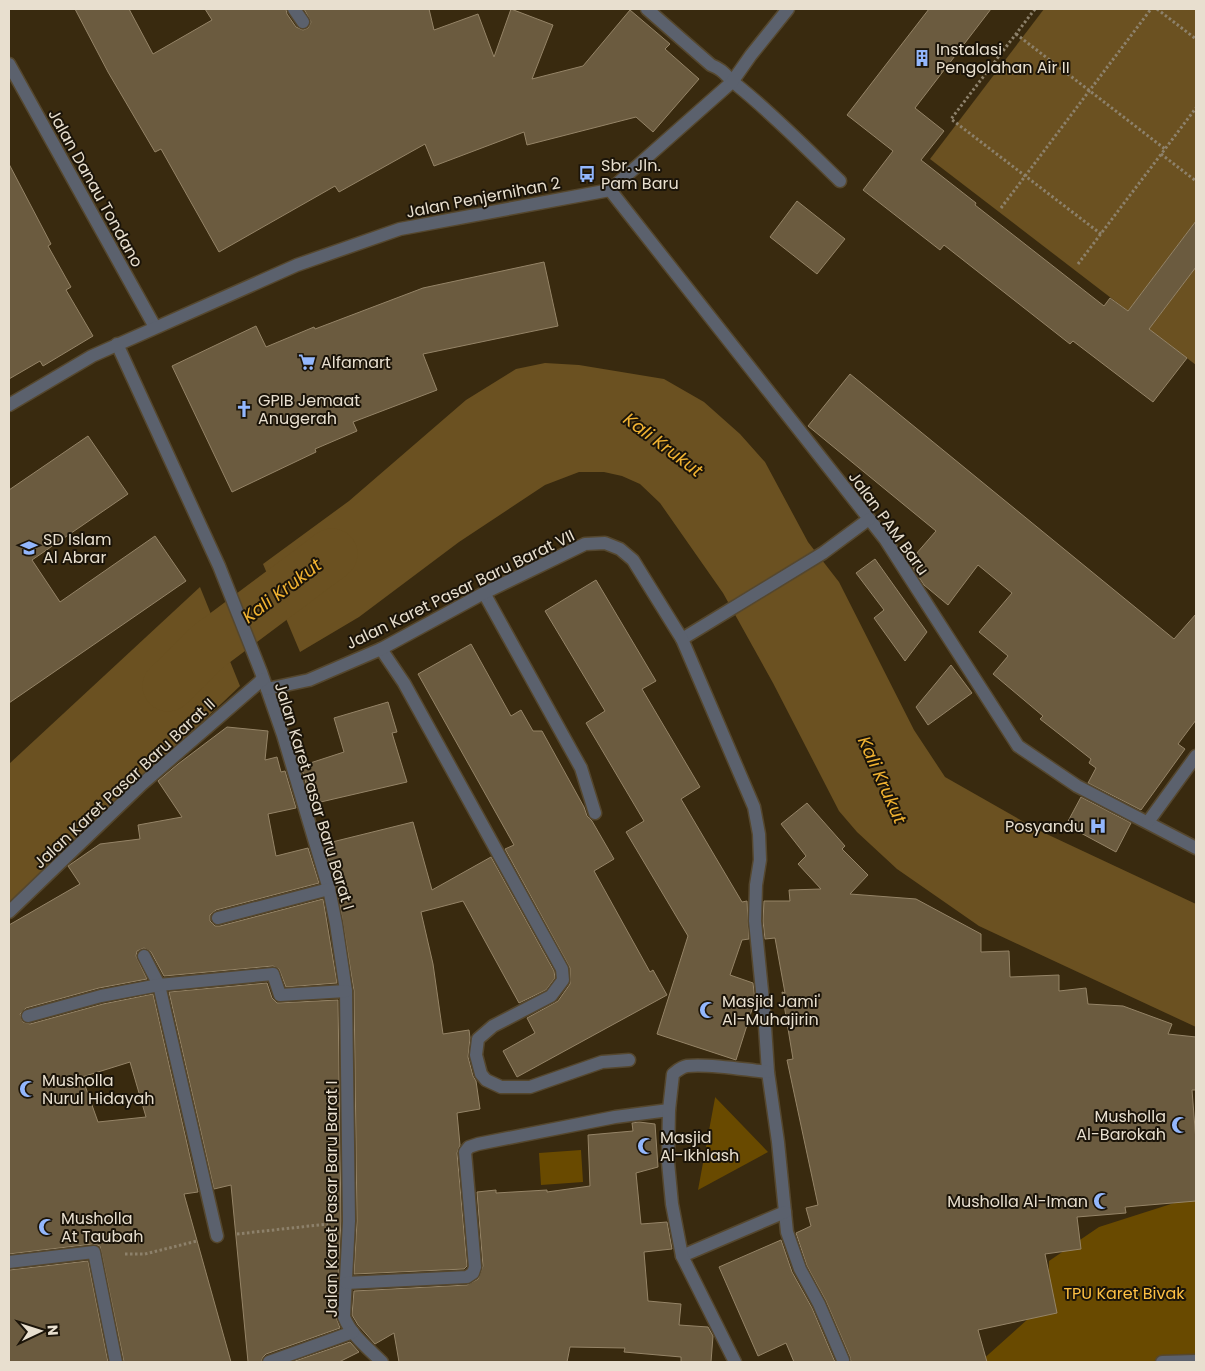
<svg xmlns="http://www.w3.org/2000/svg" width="1205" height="1371" font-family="Poppins,sans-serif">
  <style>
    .green { fill: #694a00 }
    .water { fill: #6b5121 }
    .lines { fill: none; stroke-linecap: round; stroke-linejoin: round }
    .river { stroke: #6b5121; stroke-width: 51 }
    .building { fill: #6b5b3f; stroke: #958467; fill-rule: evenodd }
    .minor-casing { stroke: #55472e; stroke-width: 15 }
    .path { stroke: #8d816b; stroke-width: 3; stroke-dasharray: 2.5 2.5; stroke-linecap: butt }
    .minor { stroke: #5b616d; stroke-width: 12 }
    .labels { text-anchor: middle; stroke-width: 4; stroke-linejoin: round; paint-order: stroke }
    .poi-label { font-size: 16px; fill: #e8dfcf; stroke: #1b1409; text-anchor: start }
    .street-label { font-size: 16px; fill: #e8dfcf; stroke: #1b1409 }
    .park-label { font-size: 16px; fill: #fec043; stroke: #1b1409 }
    .water-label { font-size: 18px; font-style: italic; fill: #f0b231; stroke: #1b1409 }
  </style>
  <rect width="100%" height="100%" fill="#392a0f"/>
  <g class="green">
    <polygon points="715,1097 768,1152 698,1190 715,1098"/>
    <polygon points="581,1150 583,1182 541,1185 539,1153"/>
    <polygon points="1196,1196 1196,1362 980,1362 1048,1301 1049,1261 1099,1227"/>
  </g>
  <g class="water">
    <polygon points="1044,9 1196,9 1196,221 1128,311 930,159"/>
    <polygon points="1196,267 1196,365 1149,329"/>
    <polygon points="545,363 579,365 664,379 704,402 740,434 765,462 808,542 839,582 914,730 945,777 1038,830 1196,904 1196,1027 979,926 897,869 857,832 839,811 773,683 723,593 660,503 640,484 622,476 604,472 579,472 545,485 459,542 359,617 300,652 263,564 349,501 466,400 516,369"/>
    <polygon points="200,587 240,686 9,905 9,764"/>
  </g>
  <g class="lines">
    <polyline class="river" points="168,686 209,646 332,554"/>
  </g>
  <g class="building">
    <polygon points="75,9 129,9 153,54 212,20 205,9 286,9 287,14 296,27 303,30 308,28 311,22 304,9 429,9 434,30 478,14 494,57 511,9 553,25 532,79 583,66 630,10 670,44 665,49 699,79 653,132 636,117 527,145 524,132 434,166 425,144 339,192 335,186 219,252 161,149 155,152 108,72"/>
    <polygon points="929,9 991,9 915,108 944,131 921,160 976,203 975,205 1104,306 1110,298 1128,311 1196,221 1196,267 1149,329 1187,358 1153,402 1073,341 1070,344 944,245 940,250 863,190 893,151 847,115"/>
    <polygon points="9,164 51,244 48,246 71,287 66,290 93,336 43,366 40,361 9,379"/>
    <polygon points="797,201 845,239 817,274 770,237"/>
    <polygon points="544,262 558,326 423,354 437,390 353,422 357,431 315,449 316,452 232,492 172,366 256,326 266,347 314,327 315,329 423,288"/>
    <polygon points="850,374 1174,639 1196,614 1196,720 1178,744 1185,749 1141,810 1088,783 1096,768 1089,763 1091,759 1040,719 1043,716 993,674 1008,656 979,632 1012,593 978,565 948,605 924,585 909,562 936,531 808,426"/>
    <polygon points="88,436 128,494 32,560 60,602 155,536 186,581 9,703 9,490"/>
    <polygon points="875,559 927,632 905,661 874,618 884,610 856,573"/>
    <polygon points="596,580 656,681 642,689 700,787 681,799 742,902 747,901 749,939 742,940 730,975 753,983 755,1000 736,1060 657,1034 688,936 626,832 644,821 586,723 605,711 545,611"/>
    <polygon points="471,644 511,716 521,710 533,731 542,731 584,807 587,816 592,821 614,859 594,871 650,972 653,970 667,995 517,1077 503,1051 535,1033 527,1018 558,1001 570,984 570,968 505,849 514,845 418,674"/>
    <polygon points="951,665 972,693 928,725 916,707"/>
    <polygon points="388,702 397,732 392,733 407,782 312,804 301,766 344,752 334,718"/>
    <path d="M227,727L268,731L265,760L277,757L281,772L285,771L296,808L268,814L276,856L308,848L319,883L216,910L210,915V921L215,926H220L323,899L337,983L286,987L279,969L273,966L164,976L151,952L144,948L137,951L136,956L147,979L99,988L26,1008L20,1014L23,1022L30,1024L103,1004L153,994L198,1192L184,1194L231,1362H124L100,1246L93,1244L9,1254V925L80,884L68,866L100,844L140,839L138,825L182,817L158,781L178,764ZM130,1062L146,1117L98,1122L82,1077Z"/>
    <polygon points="1081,797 1131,823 1116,852 1066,825"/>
    <polygon points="807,803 845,846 842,849 868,875 850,894 916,899 981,934 981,952 1009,951 1010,977 1059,975 1059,991 1086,988 1088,1004 1123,1006 1172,1024 1168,1034 1196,1037 1196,1090 1192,1090 1196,1141 1196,1201 1125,1207 1126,1213 1077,1217 1081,1249 1045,1254 1057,1313 978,1330 987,1362 851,1362 850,1357 826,1301 807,1266 796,1233 811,1226 806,1208 818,1205 787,1060 793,1059 782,992 785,993 775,938 765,939 763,921 764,901 790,901 789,890 821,889 798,864 806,856 781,824"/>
    <polygon points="413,822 432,890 491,857 554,971 555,978 546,990 519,1003 463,901 421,912 433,964 443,1034 469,1030 470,1038 468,1057 473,1076 476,1081 480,1109 457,1113 460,1145 457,1153 467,1266 464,1269 354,1274 357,1221 354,991 337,887 324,844"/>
    <polygon points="267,983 272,998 277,1003 338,1000 341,1221 336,1317 340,1328 266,1354 263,1357 261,1362 248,1362 231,1185 214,1189 169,992"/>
    <polygon points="639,1122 655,1124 658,1167 636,1173 641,1224 667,1222 672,1249 644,1252 648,1301 681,1304 679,1325 708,1327 713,1336 711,1362 681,1362 681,1357 624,1352 625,1348 570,1347 567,1362 399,1362 394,1333 375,1344 358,1325 352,1315 354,1291 467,1285 478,1279 483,1266 477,1192 496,1190 496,1193 547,1190 547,1192 590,1186 588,1135 633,1131 632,1123"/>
    <polygon points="781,1240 792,1272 812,1308 835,1362 794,1362 786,1343 758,1356 719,1267"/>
    <polygon points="88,1261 108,1362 9,1362 9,1270"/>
    <polygon points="350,1342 359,1352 339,1362 292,1362"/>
  </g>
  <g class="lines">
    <g class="minor-casing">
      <g id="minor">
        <polyline points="294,9 303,22"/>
        <path d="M647,9L711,65C726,71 725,76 738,86C774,115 807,149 840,181"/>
        <polyline points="9,64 155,327"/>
        <polyline points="610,190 885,539 1018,746 1077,786 1196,848"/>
        <path d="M117,344L219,566L261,672L283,735L329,889L336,924L346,991L349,1221L344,1317C351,1335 369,1349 382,1362"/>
        <polyline points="9,405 92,356 297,265 400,229 610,190 732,82 751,55 788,9"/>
        <polyline points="484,593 581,768 595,813"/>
        <polyline points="682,639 823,553 869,519"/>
        <polyline points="381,649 404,683 562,969 563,980 551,996 493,1026 478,1039 476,1055 481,1074 486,1080 501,1087 530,1087 602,1062 629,1060"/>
        <polyline points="267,689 309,680 381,649 484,593 585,544 605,543 620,549 633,560 682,639 754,807 759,834 760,860 756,885 755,921 764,1011 768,1072 778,1142 787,1232 800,1269 819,1304 843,1360"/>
        <polyline points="1148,822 1196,756"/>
        <polyline points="9,912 142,784 263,679"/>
        <polyline points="218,918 329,889"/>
        <polyline points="144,956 159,985 217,1236"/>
        <polyline points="28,1016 101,996 159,985 273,974 280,995 346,991"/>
        <polyline points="682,1256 785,1212"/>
        <polyline points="9,1262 94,1252 116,1362"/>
        <polyline points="346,1283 467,1277 473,1273 475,1267 465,1152 469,1147 478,1144 615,1117 669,1110"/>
        <polyline points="269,1362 353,1332"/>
        <path d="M735,1362L682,1256L672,1204L668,1162L669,1110L673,1074C678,1070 681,1067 687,1066C708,1063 746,1070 768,1072"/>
        <polyline points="1162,1362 1196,1361"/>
      </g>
    </g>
    <g class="path">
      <polyline points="1035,9 951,119 1101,234"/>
      <polyline points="1157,9 1196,39"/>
      <polyline points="1016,34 1165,149"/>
      <polyline points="1161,154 1196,181"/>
      <polyline points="1001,208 1151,9"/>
      <polyline points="1078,264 1196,108"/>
      <polyline points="237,1234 328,1224"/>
      <polyline points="125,1254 145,1254 197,1241"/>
    </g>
    <use href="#minor" class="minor"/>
  </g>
  <defs>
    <g id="building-bare" transform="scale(1.35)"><path d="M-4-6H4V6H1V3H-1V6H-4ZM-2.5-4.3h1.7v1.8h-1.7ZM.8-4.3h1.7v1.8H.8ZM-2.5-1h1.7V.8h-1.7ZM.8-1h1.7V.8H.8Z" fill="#93b7fd" stroke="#1b1409" stroke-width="2.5" paint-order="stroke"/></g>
    <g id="bus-bare" transform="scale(1.35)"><path d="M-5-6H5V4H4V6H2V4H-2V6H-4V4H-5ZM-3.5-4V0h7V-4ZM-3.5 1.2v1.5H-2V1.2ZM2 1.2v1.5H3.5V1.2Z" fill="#93b7fd" stroke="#1b1409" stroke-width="2.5" paint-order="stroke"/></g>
    <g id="supermarket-bare" transform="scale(1.35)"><path d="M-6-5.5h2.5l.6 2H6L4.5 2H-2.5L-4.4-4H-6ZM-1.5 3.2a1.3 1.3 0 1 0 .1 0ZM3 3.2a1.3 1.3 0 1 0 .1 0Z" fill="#93b7fd" stroke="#1b1409" stroke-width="2.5" paint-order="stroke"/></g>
    <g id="church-bare" transform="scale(1.35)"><path d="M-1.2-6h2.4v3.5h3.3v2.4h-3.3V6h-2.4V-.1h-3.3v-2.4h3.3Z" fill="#93b7fd" stroke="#1b1409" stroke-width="2.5" paint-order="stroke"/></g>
    <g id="school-bare" transform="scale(1.35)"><path d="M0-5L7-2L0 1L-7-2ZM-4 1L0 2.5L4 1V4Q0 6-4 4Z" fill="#93b7fd" stroke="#1b1409" stroke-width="2.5" paint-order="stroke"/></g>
    <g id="hospital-bare" transform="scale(1.35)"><path d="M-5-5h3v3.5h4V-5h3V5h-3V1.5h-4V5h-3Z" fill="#93b7fd" stroke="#1b1409" stroke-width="2.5" paint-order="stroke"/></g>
    <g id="mosque-bare" transform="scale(1.35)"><path d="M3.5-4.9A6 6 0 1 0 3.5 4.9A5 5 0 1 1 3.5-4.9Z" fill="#93b7fd" stroke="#1b1409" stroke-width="2.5" paint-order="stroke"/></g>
  </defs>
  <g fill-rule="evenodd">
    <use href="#building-bare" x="922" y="58"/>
    <use href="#bus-bare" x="587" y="174"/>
    <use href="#supermarket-bare" x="307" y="362"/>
    <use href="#church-bare" x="244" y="409"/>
    <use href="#school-bare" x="29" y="548"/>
    <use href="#hospital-bare" x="1098" y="826"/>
    <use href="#mosque-bare" x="708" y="1010"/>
    <use href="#mosque-bare" x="28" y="1089"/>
    <use href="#mosque-bare" x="1180" y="1125"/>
    <use href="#mosque-bare" x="646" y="1146"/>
    <use href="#mosque-bare" x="1102" y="1201"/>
    <use href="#mosque-bare" x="47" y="1227"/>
  </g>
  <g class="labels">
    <g class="poi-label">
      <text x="936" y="55">Instalasi<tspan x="936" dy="18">Pengolahan Air II</tspan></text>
      <text x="601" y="171">Sbr. Jln.<tspan x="601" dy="18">Pam Baru</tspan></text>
      <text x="321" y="368">Alfamart</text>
      <text x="258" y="406">GPIB Jemaat<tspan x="258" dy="18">Anugerah</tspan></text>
      <text x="43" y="545">SD Islam<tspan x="43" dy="18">Al Abrar</tspan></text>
      <text x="1084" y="832" text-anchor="end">Posyandu</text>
      <text x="722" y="1007">Masjid Jami'<tspan x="722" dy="18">Al-Muhajirin</tspan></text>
      <text x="42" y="1086">Musholla<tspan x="42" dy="18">Nurul Hidayah</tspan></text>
      <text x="1166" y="1122" text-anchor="end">Musholla<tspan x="1166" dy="18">Al-Barokah</tspan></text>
      <text x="660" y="1143">Masjid<tspan x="660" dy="18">Al-Ikhlash</tspan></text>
      <text x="1088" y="1207" text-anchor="end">Musholla Al-Iman</text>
      <text x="61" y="1224">Musholla<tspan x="61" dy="18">At Taubah</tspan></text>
    </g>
    <g class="street-label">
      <text transform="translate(96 188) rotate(61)" y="6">Jalan Danau Tondano</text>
      <text transform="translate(483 197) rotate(-11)" y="6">Jalan Penjernihan 2</text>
      <text transform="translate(889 523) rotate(54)" y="6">Jalan PAM Baru</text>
      <text transform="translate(460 589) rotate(-26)" y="6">Jalan Karet Pasar Baru Barat VII</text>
      <text transform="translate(124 783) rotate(-43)" y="6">Jalan Karet Pasar Baru Barat II</text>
      <text transform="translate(315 796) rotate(73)" y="6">Jalan Karet Pasar Baru Barat I</text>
      <text transform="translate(331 1199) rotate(-90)" y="6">Jalan Karet Pasar Baru Barat I</text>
    </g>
    <g class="park-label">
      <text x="1124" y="1299">TPU Karet Bivak</text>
    </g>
    <g class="water-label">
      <text transform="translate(663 445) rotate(37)" y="6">Kali Krukut</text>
      <text transform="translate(282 591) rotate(-37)" y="6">Kali Krukut</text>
      <text transform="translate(882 780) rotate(66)" y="6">Kali Krukut</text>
    </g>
  </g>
  <rect width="1205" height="1371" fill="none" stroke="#e8dfcf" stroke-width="20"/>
  <g transform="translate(40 1331) rotate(86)" stroke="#1b1409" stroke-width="4" paint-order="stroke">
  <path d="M0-4L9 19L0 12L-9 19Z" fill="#e8dfcf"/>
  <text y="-8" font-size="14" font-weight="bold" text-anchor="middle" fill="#e8dfcf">N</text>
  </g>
</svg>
